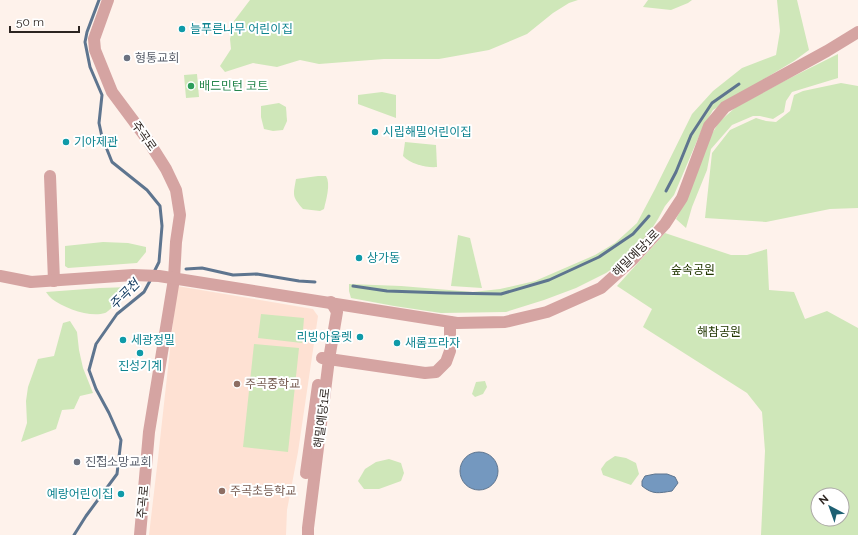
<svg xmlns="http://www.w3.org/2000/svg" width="858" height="535" font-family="Raleway,'Noto Sans KR',sans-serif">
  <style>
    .built { fill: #fee1d3 }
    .green { fill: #cfe7b9; fill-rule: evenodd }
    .water { fill: #7498bf; stroke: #5e758f }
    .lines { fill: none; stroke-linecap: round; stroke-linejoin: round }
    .stream { stroke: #5e758f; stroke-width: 3 }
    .minor { stroke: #d5a4a2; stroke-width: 12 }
    .culture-dot { fill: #0f9aa8; stroke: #fff; stroke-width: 1.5 }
    .worship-dot { fill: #6b7280; stroke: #fff; stroke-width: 1.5 }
    .leisure-dot { fill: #2e9e5b; stroke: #fff; stroke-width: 1.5 }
    .education-dot { fill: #8d6e63; stroke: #fff; stroke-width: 1.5 }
    .labels { text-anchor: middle; stroke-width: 4; stroke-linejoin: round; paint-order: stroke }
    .culture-label { font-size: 12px; fill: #0d838f; stroke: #fff; text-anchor: start }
    .worship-label { font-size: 12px; fill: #5b616d; stroke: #fff; text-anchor: start }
    .leisure-label { font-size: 12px; fill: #27864d; stroke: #fff; text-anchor: start }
    .street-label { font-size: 12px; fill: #2c2420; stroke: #fff }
    .park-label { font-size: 12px; fill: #233803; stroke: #fff }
    .education-label { font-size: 12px; fill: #785e54; stroke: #fff; text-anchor: start }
    .water-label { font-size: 13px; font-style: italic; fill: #0c355b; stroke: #fff }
  </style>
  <rect width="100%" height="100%" fill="#fef2eb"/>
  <polygon class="built" points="177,286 313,309 315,312 318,316 298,452 287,510 286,535 149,535 158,458"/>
  <g class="green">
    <polygon points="250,0 578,0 569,3 553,13 527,34 489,50 439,59 384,59 319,64 300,60 277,67 253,63 225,72 220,66 231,49 230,39 234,21"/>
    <polygon points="648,0 692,0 688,3 671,10 643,7"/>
    <polygon points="777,0 797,0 809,50 794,61 713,110 702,129 674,195 665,206 658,219 646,238 629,257 606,273 576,288 544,300 506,312 441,313 394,306 351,298 349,291 349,284 401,286 473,292 500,289 535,281 595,255 615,243 637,223 655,189 692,114 713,91 742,68 776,55 780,31"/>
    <polygon points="838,54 838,78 792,92 786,101 784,112 773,119 760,116 753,116 732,125 711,149 707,170 692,207 686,228 676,219 689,194 710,137 719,122 736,107 786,80"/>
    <polygon points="197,74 199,97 186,98 184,75"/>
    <polygon points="841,83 858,86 858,208 830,209 766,222 705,218 712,153 730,130 756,118 766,121 776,122 790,111 794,95 803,91"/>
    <polygon points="382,92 396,95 396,118 358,104 358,95"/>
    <polygon points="279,103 286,107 287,121 283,130 273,131 264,129 261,117 261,106"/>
    <path d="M405,142L436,145L437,167C427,168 410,164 403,156Z"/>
    <path d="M318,176H326C331,184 326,200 324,209L320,211L303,209C292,196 293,196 296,179Z"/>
    <path d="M665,233L731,255H747L767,249L769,290L794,292L805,319L827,311L858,328V535H761L765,451L762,412L747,393L643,327L652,309L617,286ZM818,495H842V519H818Z"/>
    <polygon points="458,235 470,238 482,288 451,286"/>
    <polygon points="103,242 128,243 146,247 146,252 137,263 68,268 65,266 65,246"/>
    <path d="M131,287C127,292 110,311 105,313C90,318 64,308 52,299C50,297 48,295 46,292L100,288Z"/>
    <polygon points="261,314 304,318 302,343 258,338"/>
    <polygon points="70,321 77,332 79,350 83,368 93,393 80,396 74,409 62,410 56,429 21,442 27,423 26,401 28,387 38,359 54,356 63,323"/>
    <polygon points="254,344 299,348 288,452 243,447"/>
    <polygon points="485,381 487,387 483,394 475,397 472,394 476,382"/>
    <polygon points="615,456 626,458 636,463 639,474 631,485 603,475 601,469 606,462"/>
    <polygon points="389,459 401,463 404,473 401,481 379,489 364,489 358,481 365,469 376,462"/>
  </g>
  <g class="water">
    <circle cx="479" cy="471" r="19"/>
    <path d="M655,474H667L675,477L678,483L672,491C659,493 653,495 642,486V481L645,476Z"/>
  </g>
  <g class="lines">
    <g class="stream">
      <polyline points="99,0 87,32 85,42 90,67 102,95 99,123 102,137 112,162 147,190 160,206 162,226 159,262 154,272"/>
      <polyline points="666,191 676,172 691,135 712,103 739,84"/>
      <polyline points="186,269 202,268 233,275 257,274 299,281 315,282"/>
      <polyline points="353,286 387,291 446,293 501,294 549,280 599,257 633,234 649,216"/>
      <polyline points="74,535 86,516 117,474 121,440 109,413 96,389 89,370 96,344 117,314 144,292 151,279"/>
    </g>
    <g class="minor">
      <polyline points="108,0 94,39 95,50 112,92 147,139 166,169 176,190 180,215 176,242 174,279 149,432 140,535"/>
      <polyline points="50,176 54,281"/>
      <polyline points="0,276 31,282 133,275 159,276 457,323 505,322 547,312 601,288 633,259 665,224 682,198 709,126 725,107 827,51 858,32"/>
      <polyline points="322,358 425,373 436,372 446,362 450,351 450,322"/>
      <polyline points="306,473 318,385"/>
      <polyline points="308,535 308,528 329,359 337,312 331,302"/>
    </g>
  </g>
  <g class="culture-dot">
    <circle cx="182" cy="29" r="4"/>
    <circle cx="375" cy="132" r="4"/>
    <circle cx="66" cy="142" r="4"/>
    <circle cx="359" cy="258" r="4"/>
    <circle cx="360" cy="337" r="4"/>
    <circle cx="123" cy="340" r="4"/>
    <circle cx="397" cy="343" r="4"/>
    <circle cx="140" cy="353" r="4"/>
    <circle cx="121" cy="494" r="4"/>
  </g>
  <g class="worship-dot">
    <circle cx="127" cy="58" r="4"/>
    <circle cx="77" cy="462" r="4"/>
  </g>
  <circle class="leisure-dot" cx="191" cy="86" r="4"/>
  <g class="education-dot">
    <circle cx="237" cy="384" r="4"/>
    <circle cx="222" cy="491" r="4"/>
  </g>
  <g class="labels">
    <g class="culture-label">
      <text x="190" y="33">늘푸른나무 어린이집</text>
      <text x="383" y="136">시립해밀어린이집</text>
      <text x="74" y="146">기아제관</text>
      <text x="367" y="262">상가동</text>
      <text x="352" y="341" text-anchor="end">리빙아울렛</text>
      <text x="131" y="344">세광정밀</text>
      <text x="405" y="347">새롬프라자</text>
      <text x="140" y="370" text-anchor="middle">진성기계</text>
      <text x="113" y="498" text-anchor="end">예랑어린이집</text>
    </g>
    <g class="worship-label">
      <text x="135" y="62">형통교회</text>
      <text x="85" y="466">진접소망교회</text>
    </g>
    <g class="leisure-label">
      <text x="199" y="90">배드민턴 코트</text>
    </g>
    <g class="street-label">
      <text transform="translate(144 136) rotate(55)" y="4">주곡로</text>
      <text transform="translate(636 253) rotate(-45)" y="4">해밀예당1로</text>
      <text transform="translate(322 418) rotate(-83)" y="4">해밀예당1로</text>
      <text transform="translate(143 502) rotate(-85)" y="4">주곡로</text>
    </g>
    <g class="park-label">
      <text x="693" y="274">숲속공원</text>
      <text x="719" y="336">해참공원</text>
    </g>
    <g class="education-label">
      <text x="245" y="388">주곡중학교</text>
      <text x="230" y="495">주곡초등학교</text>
    </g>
    <g class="water-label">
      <text transform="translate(124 294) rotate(-45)" y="5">주곡천</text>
    </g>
  </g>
  <g transform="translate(830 507) rotate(319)"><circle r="19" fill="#ffffff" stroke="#aba7a6"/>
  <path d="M0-3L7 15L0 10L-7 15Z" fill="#1d6073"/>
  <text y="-6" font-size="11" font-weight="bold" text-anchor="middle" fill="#2c2420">N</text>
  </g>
  <path d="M10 26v6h69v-6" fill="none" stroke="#2c2420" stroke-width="2"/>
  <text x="16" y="26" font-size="12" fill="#2c2420" stroke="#ffffff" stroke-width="3" paint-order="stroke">50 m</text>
</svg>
